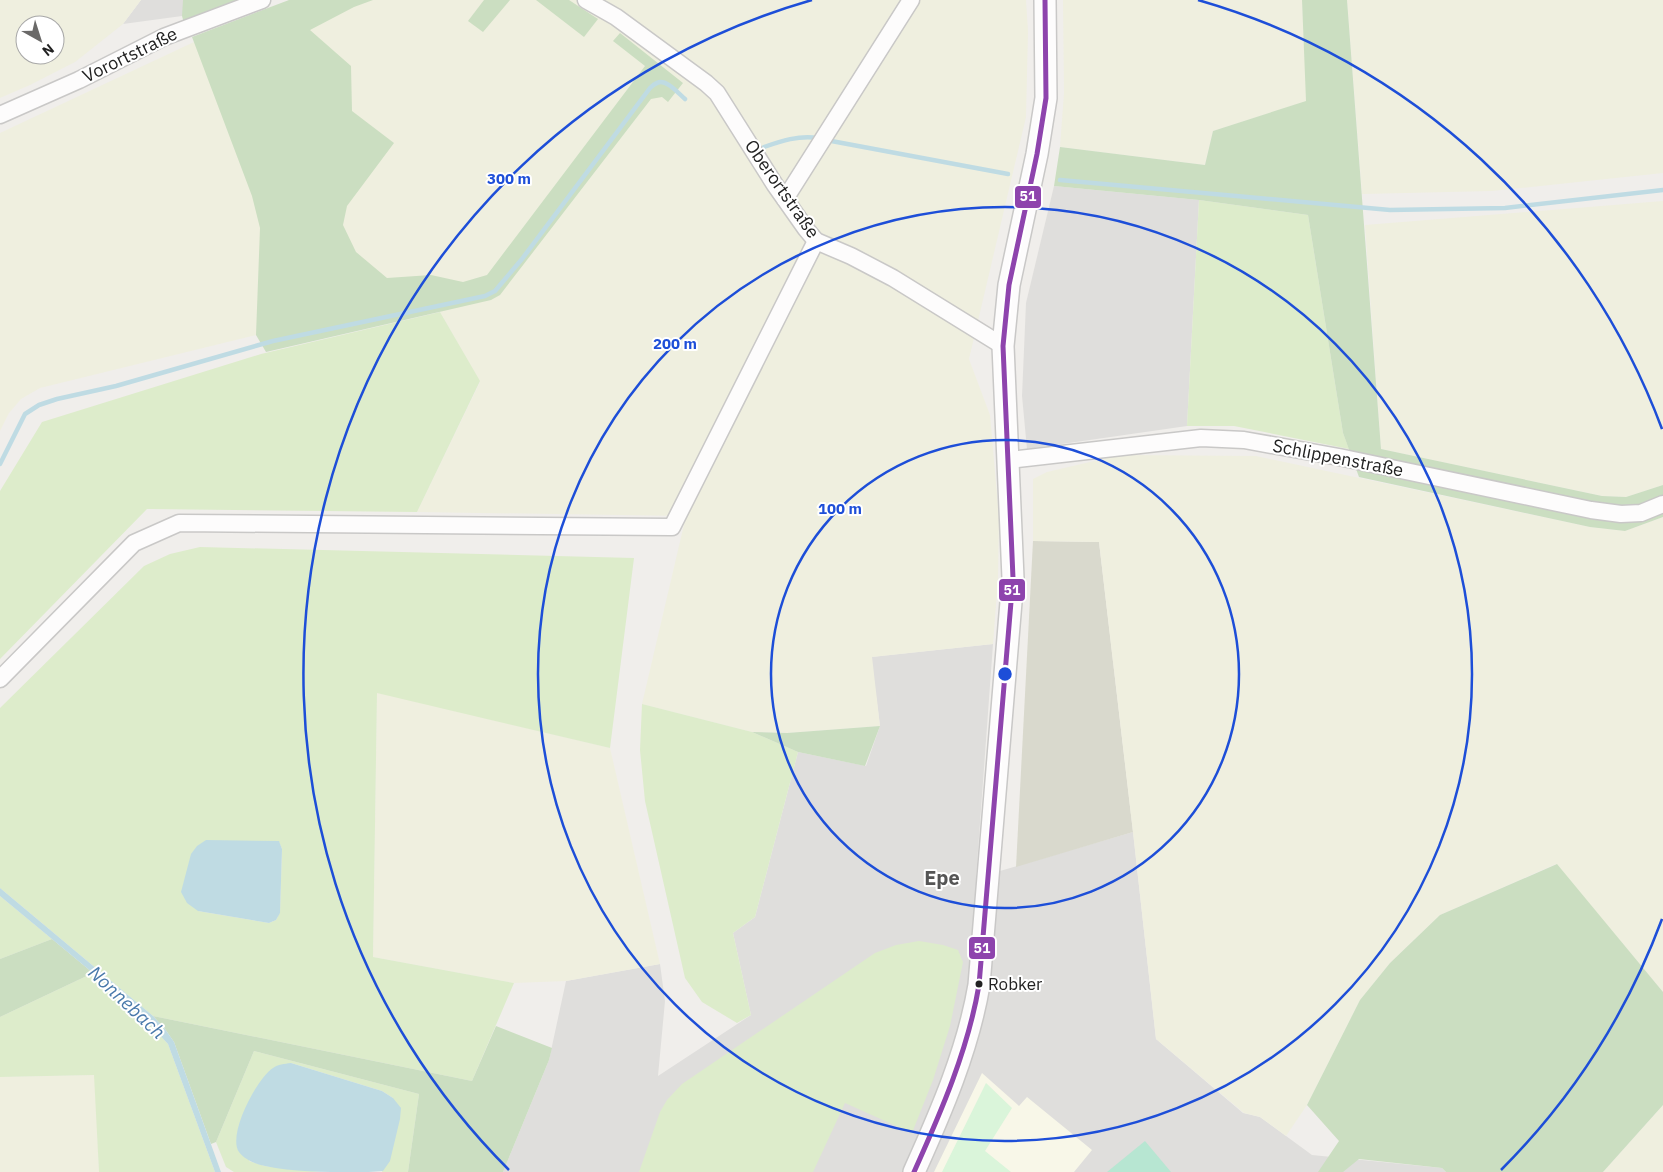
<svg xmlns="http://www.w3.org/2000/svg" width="1663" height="1172" font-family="'IBM Plex Sans',sans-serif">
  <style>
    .residential { fill: #dfdedc }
    .education { fill: #f8f7e8 }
    .construction { fill: #d9d9cd }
    .farmland { fill: #efefdf; fill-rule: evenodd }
    .grass { fill: #ddeccb; fill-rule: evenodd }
    .forest { fill: #cbdec1 }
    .park { fill: #daf5da }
    .pitch { fill: #b7e6d2 }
    .water { fill: #bfdbe3 }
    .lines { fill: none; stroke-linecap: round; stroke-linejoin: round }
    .stream { stroke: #bfdbe3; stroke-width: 4.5 }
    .minor-casing { stroke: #c9c8c7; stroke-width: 19 }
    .tertiary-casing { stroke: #c9c8c7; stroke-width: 24 }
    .minor { stroke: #fdfcfc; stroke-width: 16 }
    .tertiary { stroke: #fdfcfc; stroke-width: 21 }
    .bus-1-casing { stroke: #fff; stroke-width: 9 }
    .bus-1 { stroke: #8e44ad; stroke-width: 5 }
    .ring { fill: none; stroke: #1d4ed8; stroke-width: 2.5 }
    .bus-dot { fill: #222; stroke: #fff; stroke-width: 2 }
    .labels { text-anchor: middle; stroke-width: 4; stroke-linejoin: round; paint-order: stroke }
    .bus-label { font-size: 17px; fill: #222; stroke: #fff; text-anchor: start }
    .street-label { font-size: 18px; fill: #222; stroke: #fff }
    .water-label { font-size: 19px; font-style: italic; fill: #4a7aab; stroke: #fff }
    .quarter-label { font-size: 20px; font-weight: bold; fill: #555; stroke: #fff }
    .centre { fill: #1d4ed8; stroke: #fff; stroke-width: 2.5 }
    .ring-label { font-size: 15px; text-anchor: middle; font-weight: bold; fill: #1d4ed8; stroke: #fff; stroke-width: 4; stroke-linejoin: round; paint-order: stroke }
    .line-badge { stroke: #fff; stroke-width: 2 }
    .badge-label { font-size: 14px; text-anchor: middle; font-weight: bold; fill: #fff }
  </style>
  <rect width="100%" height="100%" fill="#f0eeeb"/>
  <g class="residential">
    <polygon points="141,0 224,0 182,16 123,24"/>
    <polygon points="1054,186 1199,200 1187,426 1027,449 1022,396 1026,303"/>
    <polygon points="993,644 976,878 1133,832 1156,1039 1243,1113 1260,1117 1312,1155 1442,1168 1446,1172 503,1172 549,1060 566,981 660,964 665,1001 658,1076 751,1015 733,933 755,917 798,752 866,766 880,726 871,657"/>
  </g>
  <polygon class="education" points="982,1073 1019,1106 1027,1097 1092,1150 1074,1172 934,1172"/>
  <polygon class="construction" points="1033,541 1099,542 1133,832 1016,867"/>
  <g class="farmland">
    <path d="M0,0H141L123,24L75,62L30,85L0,98ZM25,25H55V55H25Z"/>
    <polygon points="310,0 1026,0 1028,31 1026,117 969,359 990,415 999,517 998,578 993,644 872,657 880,726 787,733 752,732 642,704 686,516 417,512 480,382 431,296 256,335 40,388 21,399 9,413 0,431 0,133 194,42"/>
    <polygon points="1063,0 1302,0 1307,101 1213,131 1205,165 1060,147 1064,93"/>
    <polygon points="1347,0 1663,0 1663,173 1492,191 1362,194"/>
    <polygon points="1663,201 1663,485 1626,497 1602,496 1381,449 1365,225"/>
    <polygon points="1120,455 1256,456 1590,527 1625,531 1663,517 1663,992 1556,864 1440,915 1390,963 1360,1000 1307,1105 1286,1136 1260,1117 1244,1113 1156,1039 1133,832 1099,542 1033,541 1033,479 1047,472"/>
    <polygon points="377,692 610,748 660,964 566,981 514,983 373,957"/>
    <polygon points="95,1075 99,1172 0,1172 0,1077"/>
    <polygon points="1663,1105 1663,1172 1603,1172"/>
  </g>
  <g class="grass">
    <polygon points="1199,200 1308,215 1343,433 1349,449 1234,426 1187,426"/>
    <polygon points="440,312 480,381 417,512 147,509 0,659 0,491 42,422 261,354"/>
    <path d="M200,547L634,558L610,748L377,693L373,957L514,983L472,1081L153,1016L0,888V708L144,566L170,554ZM279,842L282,849L280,912L276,920L269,923L198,911Z"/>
    <polygon points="642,704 752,732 798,752 755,917 733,933 751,1015 737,1023 702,1002 685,978 645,801 640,750"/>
    <polygon points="0,896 52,939 0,959"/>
    <polygon points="919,941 943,945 958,950 963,962 950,1026 933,1080 912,1133 845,1103 813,1172 639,1172 660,1112 667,1100 682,1084 875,953 896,945"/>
    <polygon points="93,973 144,1018 168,1044 215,1172 99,1172 94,1075 0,1077 0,1017"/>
    <polygon points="254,1051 419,1094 408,1172 382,1172 393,1098 382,1091 291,1063 249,1161 265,1166 322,1172 234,1172 226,1167 216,1142"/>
  </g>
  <g class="forest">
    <polygon points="183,0 242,0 184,23 182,16"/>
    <polygon points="289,0 373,0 354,7 310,30 351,66 352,111 394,143 347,206 343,225 356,252 387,278 431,275 463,282 487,275 645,66 613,41 620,33 683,83 668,102 662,97 651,99 500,295 491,300 266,352 256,335 260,228 252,196 192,37"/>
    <polygon points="484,0 510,0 483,32 468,21"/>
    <polygon points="536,0 569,0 598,19 584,37"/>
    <polygon points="1302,0 1347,0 1381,449 1602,496 1626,497 1663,485 1663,517 1625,531 1590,527 1359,477 1343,433 1308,215 1199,200 1054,186 1060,147 1205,165 1213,131 1306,101"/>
    <polygon points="880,726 865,766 798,752 752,732 787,733"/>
    <polygon points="1557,864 1663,992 1663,1105 1603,1172 1446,1172 1442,1168 1359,1159 1343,1172 1318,1172 1339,1141 1307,1105 1360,1000 1390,963 1440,915"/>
    <polygon points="52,939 93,973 0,1017 0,959"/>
    <polygon points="153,1016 472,1081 496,1026 552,1048 549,1060 503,1172 408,1172 419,1094 254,1051 216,1142 211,1144 174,1042 165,1029"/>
  </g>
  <polygon class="park" points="986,1083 1012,1108 985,1151 1011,1172 942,1172"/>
  <polygon class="pitch" points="1145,1141 1171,1172 1107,1172"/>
  <g class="water">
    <polygon points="206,840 279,841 282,849 280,913 276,920 269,923 198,911 187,903 181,892 191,854 197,846"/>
    <polygon points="0,888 153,1016 165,1029 174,1042 221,1172 215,1172 168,1044 144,1018 93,973 0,896"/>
    <path d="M291,1063L382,1091L393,1098L401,1108L400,1119L390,1161L383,1171C374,1172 363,1172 353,1172C324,1172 293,1172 265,1166C256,1164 245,1160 239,1152C227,1135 257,1078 273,1068C278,1064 284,1064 291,1063Z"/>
  </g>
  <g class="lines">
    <g class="stream">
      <polyline points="826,140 1008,174"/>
      <path d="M764,147C781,141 799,135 818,138"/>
      <polyline points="1060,180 1390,210 1505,208 1663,190"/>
      <path d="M0,464L25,414L39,405L57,399L116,386L273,341L485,296L495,291L522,259L650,88C652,86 654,84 657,83C666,78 679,94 685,99"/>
    </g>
    <g class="minor-casing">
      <g id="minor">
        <polyline points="586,0 616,17 706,83 717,93 775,185 806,229 816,241 851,256 893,278 1003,346"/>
        <polyline points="0,115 79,80 164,37 262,0"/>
        <polyline points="785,199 911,0"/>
        <polyline points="1009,460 1201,438 1244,440 1339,457 1591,510 1621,514 1641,513 1663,504"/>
        <polyline points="0,679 134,543 179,523 672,527 816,241"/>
      </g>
    </g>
    <g class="tertiary-casing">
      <path id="tertiary" d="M914,1172C941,1112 968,1050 979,985L1013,578L1003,346L1009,285L1037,154L1046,98L1045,0"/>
    </g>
    <use href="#minor" class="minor"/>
    <use href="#tertiary" class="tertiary"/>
    <g class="bus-1-casing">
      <path id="bus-1" d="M914,1172C941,1112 968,1050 979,985L1013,578L1003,346L1009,285L1037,154L1046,98L1045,0"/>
    </g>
    <use href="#bus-1" class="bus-1"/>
  </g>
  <g class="ring">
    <circle cx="1005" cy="674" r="234"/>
    <circle cx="1005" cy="674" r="467"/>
    <path d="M1662 919A701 701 0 0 1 1501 1170M509 1170A701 701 0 0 1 812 0M1198 0A701 701 0 0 1 1662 429"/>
  </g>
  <circle class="bus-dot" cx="979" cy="984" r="4.5"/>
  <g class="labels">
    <g class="bus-label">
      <text x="988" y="990">Robker</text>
    </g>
    <g class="street-label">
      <text transform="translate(130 55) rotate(-26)" y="6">Vorortstraße</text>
      <text transform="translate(782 189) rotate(55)" y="6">Oberortstraße</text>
      <text transform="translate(1338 458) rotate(11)" y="6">Schlippenstraße</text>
    </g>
    <g class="water-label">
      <text transform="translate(127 1002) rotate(43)" y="7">Nonnebach</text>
    </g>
    <g class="quarter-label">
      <text x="942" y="885">Epe</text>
    </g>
  </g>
  <circle cx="1005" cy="674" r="8" class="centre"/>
  <g class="ring-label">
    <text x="509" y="184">300 m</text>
    <text x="675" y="349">200 m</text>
    <text x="840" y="514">100 m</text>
  </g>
  <g class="line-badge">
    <rect x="1014" y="185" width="28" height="24" rx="5" fill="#8e44ad"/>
    <rect x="998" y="578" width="28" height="24" rx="5" fill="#8e44ad"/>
    <rect x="968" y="936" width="28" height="24" rx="5" fill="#8e44ad"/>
  </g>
  <g class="badge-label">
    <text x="1028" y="201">51</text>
    <text x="1012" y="595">51</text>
    <text x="982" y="953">51</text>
  </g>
  <g transform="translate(40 40) rotate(141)"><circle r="24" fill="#ffffff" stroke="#a7a7a7"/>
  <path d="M0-4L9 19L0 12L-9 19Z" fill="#6a6968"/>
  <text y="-8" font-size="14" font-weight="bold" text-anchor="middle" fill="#222222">N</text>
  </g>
</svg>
